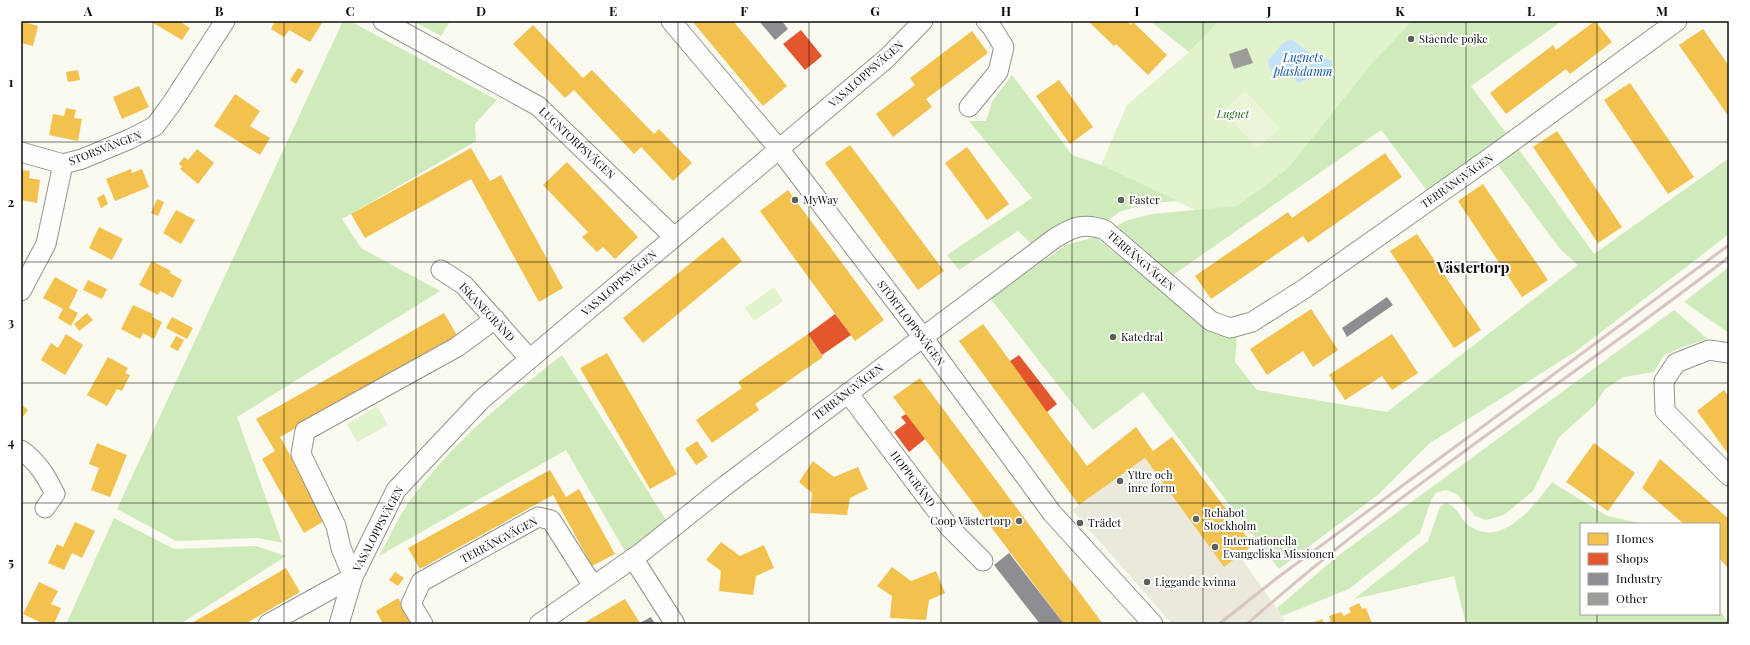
<svg xmlns="http://www.w3.org/2000/svg" width="1750" height="645" font-family="'Playfair Display',serif">
  <style>
    .green { fill: #e0f3cd }
    .forest { fill: #cfebbb }
    .pitch { fill: #ebf6d8 }
    .plaza { fill: #ebe9db }
    .water { fill: #c3e1f8 }
    .homes { fill: #f2c14e }
    .shops { fill: #e4572e }
    .industry { fill: #8d8d92 }
    .building { fill: #9d9c96 }
    .lines { fill: none; stroke-linecap: round; stroke-linejoin: round }
    .minor-casing { stroke: #93938f; stroke-width: 21 }
    .minor { stroke: #fefefd; stroke-width: 19 }
    .rail { stroke: #d8c4c2; stroke-width: 3 }
    .grid { fill: none; stroke: #0c0c0c; stroke-width: 1; stroke-opacity: 0.55 }
    .poi-dot { fill: #5f5f5c; stroke: #fff; stroke-width: 1.5 }
    .labels { text-anchor: middle; stroke-width: 4; stroke-linejoin: round; paint-order: stroke }
    .poi-label { font-size: 11px; fill: #0c0c0c; stroke: #fff; text-anchor: start }
    .street-label { font-size: 11px; fill: #0c0c0c; stroke: #fff }
    .park-label { font-size: 11px; font-style: italic; fill: #206917; stroke: #fff }
    .water-label { font-size: 12px; font-style: italic; fill: #0b55a8; stroke: #fff }
    .district-label { font-size: 15px; font-weight: bold; fill: #0c0c0c; stroke: #fff }
    .neatline { fill: none; stroke: #0c0c0c; stroke-width: 1.5 }
    .grid-label { font-size: 13px; text-anchor: middle; font-weight: bold; fill: #0c0c0c }
  </style>
  <rect width="100%" height="100%" fill="#fafaf0"/>
  <g class="green">
    <polygon points="1219,21 1412,21 1372,63 1288,168 1237,206 1197,211 1101,165 1127,105 1189,52"/>
    <polygon points="774,287 783,301 754,321 745,308"/>
    <polygon points="377,406 388,425 357,442 347,424"/>
  </g>
  <g class="forest">
    <polygon points="343,21 350,21 497,100 475,124 476,141 342,219 361,248 440,291 237,417 282,543 258,538 176,541 117,509"/>
    <polygon points="413,21 450,21 441,36"/>
    <polygon points="1150,21 1219,21 1189,52"/>
    <polygon points="1412,21 1562,21 1471,86 1506,133 1428,192 1381,130 1173,275 1117,226 1125,221 1152,214 1237,206 1288,168 1372,63"/>
    <polygon points="1012,75 1072,155 1101,165 1178,201 1148,203 1119,212 1104,224 1064,225 1032,244 1018,231 959,270 947,255 1032,198 969,121 986,121 992,102"/>
    <polygon points="1518,148 1594,254 1729,158 1729,234 1575,352 1430,443 1379,494 1279,569 1143,392 1093,430 990,298 1066,245 1095,237 1210,329 1237,336 1235,362 1257,390 1387,412 1578,265 1560,249 1497,164"/>
    <polygon points="1729,267 1729,333 1684,302"/>
    <polygon points="1674,310 1708,339 1682,347 1664,355 1654,372 1624,377 1605,389 1594,406 1559,437 1533,491 1504,515 1486,520 1475,516 1457,494 1446,490 1436,493 1431,500 1420,533 1349,589 1282,616 1277,608 1339,555"/>
    <path d="M562,355L666,520L626,553L566,450L379,556C390,537 399,515 412,498C454,441 507,398 562,355Z"/>
    <path d="M1552,482L1607,516L1644,524H1581V614H1719V610L1729,624H1466L1454,576L1354,599L1428,541L1440,507L1446,503C1457,506 1459,517 1467,524C1501,551 1533,507 1552,482Z"/>
    <polygon points="114,518 174,549 256,546 286,556 180,624 66,624"/>
  </g>
  <polygon class="pitch" points="1245,91 1280,128 1257,148 1223,111"/>
  <polygon class="plaza" points="1145,458 1224,567 1239,555 1285,620 1280,624 1172,624 1072,510"/>
  <polygon class="water" points="1290,40 1293,40 1305,50 1332,61 1330,70 1298,83 1288,69 1276,69 1271,73 1268,61 1282,44"/>
  <g class="homes">
    <polygon points="21,21 38,26 33,46 21,43"/>
    <polygon points="150,21 179,21 190,28 182,40"/>
    <polygon points="275,21 319,21 322,23 310,42 289,30 284,37 271,29"/>
    <polygon points="692,21 733,21 787,86 763,106"/>
    <polygon points="1088,21 1127,21 1131,25 1133,22 1167,55 1148,75 1116,44 1114,46"/>
    <polygon points="1595,21 1612,42 1570,74 1566,69 1506,114 1490,93 1553,45 1556,50"/>
    <polygon points="533,25 583,78 592,70 654,134 659,129 692,163 673,181 641,147 634,154 574,90 565,98 513,44"/>
    <polygon points="1703,29 1729,66 1729,117 1679,45"/>
    <polygon points="972,31 988,53 926,99 932,107 893,137 876,114 915,85 910,78"/>
    <polygon points="298,68 304,71 296,84 290,80"/>
    <polygon points="78,70 80,80 68,82 66,72"/>
    <polygon points="1059,80 1093,127 1070,144 1036,96"/>
    <polygon points="1630,83 1694,177 1668,194 1604,100"/>
    <polygon points="139,86 149,107 122,119 113,97"/>
    <polygon points="235,94 260,111 250,126 270,138 260,155 214,126"/>
    <polygon points="66,108 76,110 74,118 82,119 78,141 49,135 53,114 64,116"/>
    <polygon points="1557,131 1622,227 1598,243 1533,147"/>
    <polygon points="850,145 944,271 918,290 825,163"/>
    <polygon points="967,147 1009,204 987,220 945,163"/>
    <polygon points="471,148 490,181 501,175 563,288 539,302 471,179 365,238 351,214"/>
    <polygon points="197,149 214,163 198,184 180,169 182,167 179,164 184,157 188,160"/>
    <polygon points="1385,153 1402,177 1308,243 1303,236 1211,299 1195,276 1288,212 1292,218"/>
    <polygon points="567,162 638,237 615,259 603,247 597,252 582,237 588,232 543,185"/>
    <polygon points="131,169 132,173 142,169 149,187 115,201 106,179"/>
    <polygon points="21,170 30,171 29,178 40,180 37,203 21,200"/>
    <polygon points="1483,184 1548,280 1522,297 1458,201"/>
    <polygon points="788,190 884,320 855,341 760,211"/>
    <polygon points="104,194 108,204 101,208 97,198"/>
    <polygon points="157,199 164,202 158,216 151,213"/>
    <polygon points="176,210 195,220 181,244 163,233"/>
    <polygon points="99,227 123,239 112,260 89,248"/>
    <polygon points="1417,234 1481,330 1454,348 1390,251"/>
    <polygon points="723,237 742,261 643,343 623,318"/>
    <polygon points="152,261 171,271 170,273 182,280 173,298 160,291 158,295 139,285"/>
    <polygon points="55,277 78,290 69,308 78,313 71,326 58,318 63,309 43,298"/>
    <polygon points="88,280 107,289 102,299 83,290"/>
    <polygon points="133,305 153,314 152,317 162,322 154,339 143,333 140,339 121,329"/>
    <polygon points="1311,309 1338,350 1313,367 1303,351 1267,375 1250,349"/>
    <polygon points="87,313 93,320 79,331 74,324"/>
    <polygon points="444,313 458,337 280,437 326,520 304,533 262,459 275,451 256,419"/>
    <polygon points="172,317 193,328 187,339 166,328"/>
    <polygon points="983,324 1087,466 1136,427 1153,451 1172,437 1253,545 1224,567 1145,458 1079,505 959,341"/>
    <polygon points="66,334 83,345 65,375 41,360 51,343 58,348"/>
    <polygon points="808,334 823,357 755,404 759,410 712,443 696,420 742,388 738,382"/>
    <polygon points="1392,334 1418,373 1392,390 1382,376 1345,400 1329,375"/>
    <polygon points="176,336 184,340 178,351 170,347"/>
    <polygon points="607,353 677,474 650,489 580,368"/>
    <polygon points="108,357 128,368 125,373 130,375 122,391 117,389 107,406 87,395"/>
    <polygon points="920,378 961,433 1103,624 1064,624 906,414 893,397"/>
    <polygon points="1724,390 1729,397 1729,455 1697,411"/>
    <polygon points="21,404 28,410 21,419"/>
    <polygon points="697,441 708,457 696,465 685,449"/>
    <polygon points="97,443 127,455 110,497 91,490 99,468 89,464"/>
    <polygon points="1594,443 1635,473 1608,511 1566,482"/>
    <polygon points="1660,459 1729,519 1729,569 1719,558 1719,524 1684,524 1642,488"/>
    <polygon points="813,461 834,477 858,467 868,489 850,498 847,515 810,513 812,493 799,482"/>
    <polygon points="550,470 566,497 579,489 615,554 592,566 553,495 420,569 408,548"/>
    <polygon points="75,522 95,531 82,558 72,553 64,570 48,563 57,544 63,547"/>
    <polygon points="721,542 740,556 764,545 774,568 756,576 753,595 719,591 721,571 706,560"/>
    <polygon points="892,567 911,581 936,571 945,593 929,600 926,620 890,618 892,596 877,586"/>
    <polygon points="286,568 300,592 245,624 190,624"/>
    <polygon points="395,572 404,578 398,586 389,580"/>
    <polygon points="39,582 58,591 51,604 61,608 54,624 44,624 23,614"/>
    <polygon points="398,598 414,624 383,624 376,611"/>
    <polygon points="625,599 640,623 638,624 582,624"/>
    <polygon points="1359,603 1362,609 1366,608 1372,624 1325,624 1331,621 1329,616 1341,612 1344,616 1351,612 1349,608"/>
    <polygon points="1322,619 1324,624 1310,624"/>
  </g>
  <g class="shops">
    <polygon points="801,30 822,56 805,70 783,44"/>
    <polygon points="835,314 851,335 822,355 808,334"/>
    <polygon points="1019,355 1057,404 1047,412 1010,361"/>
    <polygon points="906,414 925,439 909,452 894,432 906,423 901,417"/>
  </g>
  <g class="industry">
    <polygon points="759,21 782,21 788,29 775,40"/>
    <polygon points="1387,297 1393,305 1347,337 1342,328"/>
    <polygon points="1009,553 1064,624 1040,624 994,565"/>
    <polygon points="651,617 655,624 638,624"/>
  </g>
  <polygon class="building" points="1247,48 1253,63 1234,69 1229,54"/>
  <g class="lines">
    <g class="minor-casing">
      <g id="minor">
        <polyline points="383,21 538,106 674,237"/>
        <polyline points="671,21 779,149 922,336 1052,513 1153,624"/>
        <polyline points="969,107 998,72 1004,47 991,26 986,21"/>
        <polyline points="21,152 63,164"/>
        <polyline points="441,270 464,285 529,358"/>
        <polyline points="21,291 46,244 63,164 82,159 130,139 155,126 172,103 225,21"/>
        <polyline points="1729,353 1709,350 1676,363 1664,381 1665,411 1729,476"/>
        <polyline points="848,393 949,527 983,561"/>
        <path d="M21,450C38,462 46,476 55,494L45,508"/>
        <polyline points="633,558 675,624"/>
        <polyline points="268,624 353,577 341,548 336,526 301,454 305,431 457,347 495,319"/>
        <polyline points="339,624 353,577 396,490 481,400 887,58 923,21"/>
        <polyline points="423,624 411,604 421,582 538,517 551,520 593,586"/>
        <path d="M539,624L642,552L726,485L1055,238C1073,227 1084,222 1105,230L1211,321L1230,328L1252,322L1304,289L1491,157L1677,21"/>
      </g>
    </g>
    <use href="#minor" class="minor"/>
    <g class="rail">
      <polyline points="1219,624 1277,578 1729,245"/>
      <path d="M1247,624C1398,490 1569,380 1729,257"/>
    </g>
  </g>
  <path class="grid" d="M153,21V624M284,21V624M416,21V624M547,21V624M678,21V624M809,21V624M941,21V624M1072,21V624M1203,21V624M1334,21V624M1466,21V624M1597,21V524M21,142H1729M21,262H1729M21,383H1729M21,503H1729M1597,614V624"/>
  <g class="poi-dot">
    <circle cx="1411" cy="39" r="4"/>
    <circle cx="795" cy="200" r="4"/>
    <circle cx="1121" cy="200" r="4"/>
    <circle cx="1113" cy="337" r="4"/>
    <circle cx="1120" cy="481" r="4"/>
    <circle cx="1196" cy="519" r="4"/>
    <circle cx="1019" cy="521" r="4"/>
    <circle cx="1080" cy="523" r="4"/>
    <circle cx="1215" cy="547" r="4"/>
    <circle cx="1147" cy="582" r="4"/>
  </g>
  <g class="labels">
    <g class="poi-label">
      <text x="1419" y="43">Stående pojke</text>
      <text x="803" y="204">MyWay</text>
      <text x="1129" y="204">Faster</text>
      <text x="1121" y="341">Katedral</text>
      <text x="1128" y="479">Yttre och<tspan x="1128" dy="13">inre form</tspan></text>
      <text x="1204" y="517">Rehabot<tspan x="1204" dy="13">Stockholm</tspan></text>
      <text x="1011" y="525" text-anchor="end">Coop Västertorp</text>
      <text x="1088" y="527">Trädet</text>
      <text x="1223" y="545">Internationella<tspan x="1223" dy="13">Evangeliska Missionen</tspan></text>
      <text x="1155" y="586">Liggande kvinna</text>
    </g>
    <g class="street-label">
      <text transform="translate(866 74) rotate(-41)" y="4">VASALOPPSVÄGEN</text>
      <text transform="translate(577 143) rotate(43)" y="4">LUGNTORPSVÄGEN</text>
      <text transform="translate(105 148) rotate(-21)" y="4">STORSVÄNGEN</text>
      <text transform="translate(1457 181) rotate(-35)" y="4">TERRÄNGVÄGEN</text>
      <text transform="translate(1141 261) rotate(41)" y="4">TERRÄNGVÄGEN</text>
      <text transform="translate(619 283) rotate(-40)" y="4">VASALOPPSVÄGEN</text>
      <text transform="translate(487 312) rotate(47)" y="4">ISKANEGRÄND</text>
      <text transform="translate(911 323) rotate(53)" y="4">STÖRTLOPPSVÄGEN</text>
      <text transform="translate(848 392) rotate(-37)" y="4">TERRÄNGVÄGEN</text>
      <text transform="translate(913 479) rotate(53)" y="4">HOPPGRÄND</text>
      <text transform="translate(378 529) rotate(-62)" y="4">VASALOPPSVÄGEN</text>
      <text transform="translate(499 540) rotate(-28)" y="4">TERRÄNGVÄGEN</text>
    </g>
    <g class="park-label">
      <text x="1233" y="118">Lugnet</text>
    </g>
    <g class="water-label">
      <text x="1303" y="62">Lugnets<tspan x="1303" dy="14">plaskdamm</tspan></text>
    </g>
    <g class="district-label">
      <text x="1473" y="273">Västertorp</text>
    </g>
  </g>
  <rect width="1750" height="645" fill="none" stroke="#ffffff" stroke-width="44"/>
  <rect x="1580" y="523" width="140" height="92" fill="#ffffff" stroke="#9e9e9e"/>
  <rect x="1588" y="533" width="20" height="12" fill="#f2c14e" stroke="#9e9e9e"/>
  <text x="1616" y="543" font-size="12" fill="#0c0c0c">Homes</text>
  <rect x="1588" y="553" width="20" height="12" fill="#e4572e" stroke="#9e9e9e"/>
  <text x="1616" y="563" font-size="12" fill="#0c0c0c">Shops</text>
  <rect x="1588" y="573" width="20" height="12" fill="#8d8d92" stroke="#9e9e9e"/>
  <text x="1616" y="583" font-size="12" fill="#0c0c0c">Industry</text>
  <rect x="1588" y="593" width="20" height="12" fill="#9d9c96" stroke="#9e9e9e"/>
  <text x="1616" y="603" font-size="12" fill="#0c0c0c">Other</text>
  <rect x="22" y="22" width="1706" height="601" class="neatline"/>
  <g class="grid-label">
    <text x="88" y="16">A</text>
    <text x="219" y="16">B</text>
    <text x="350" y="16">C</text>
    <text x="481" y="16">D</text>
    <text x="613" y="16">E</text>
    <text x="744" y="16">F</text>
    <text x="875" y="16">G</text>
    <text x="1006" y="16">H</text>
    <text x="1137" y="16">I</text>
    <text x="1269" y="16">J</text>
    <text x="1400" y="16">K</text>
    <text x="1531" y="16">L</text>
    <text x="1662" y="16">M</text>
    <text x="11" y="87">1</text>
    <text x="11" y="207">2</text>
    <text x="11" y="327">3</text>
    <text x="11" y="447">4</text>
    <text x="11" y="567">5</text>
  </g>
</svg>
